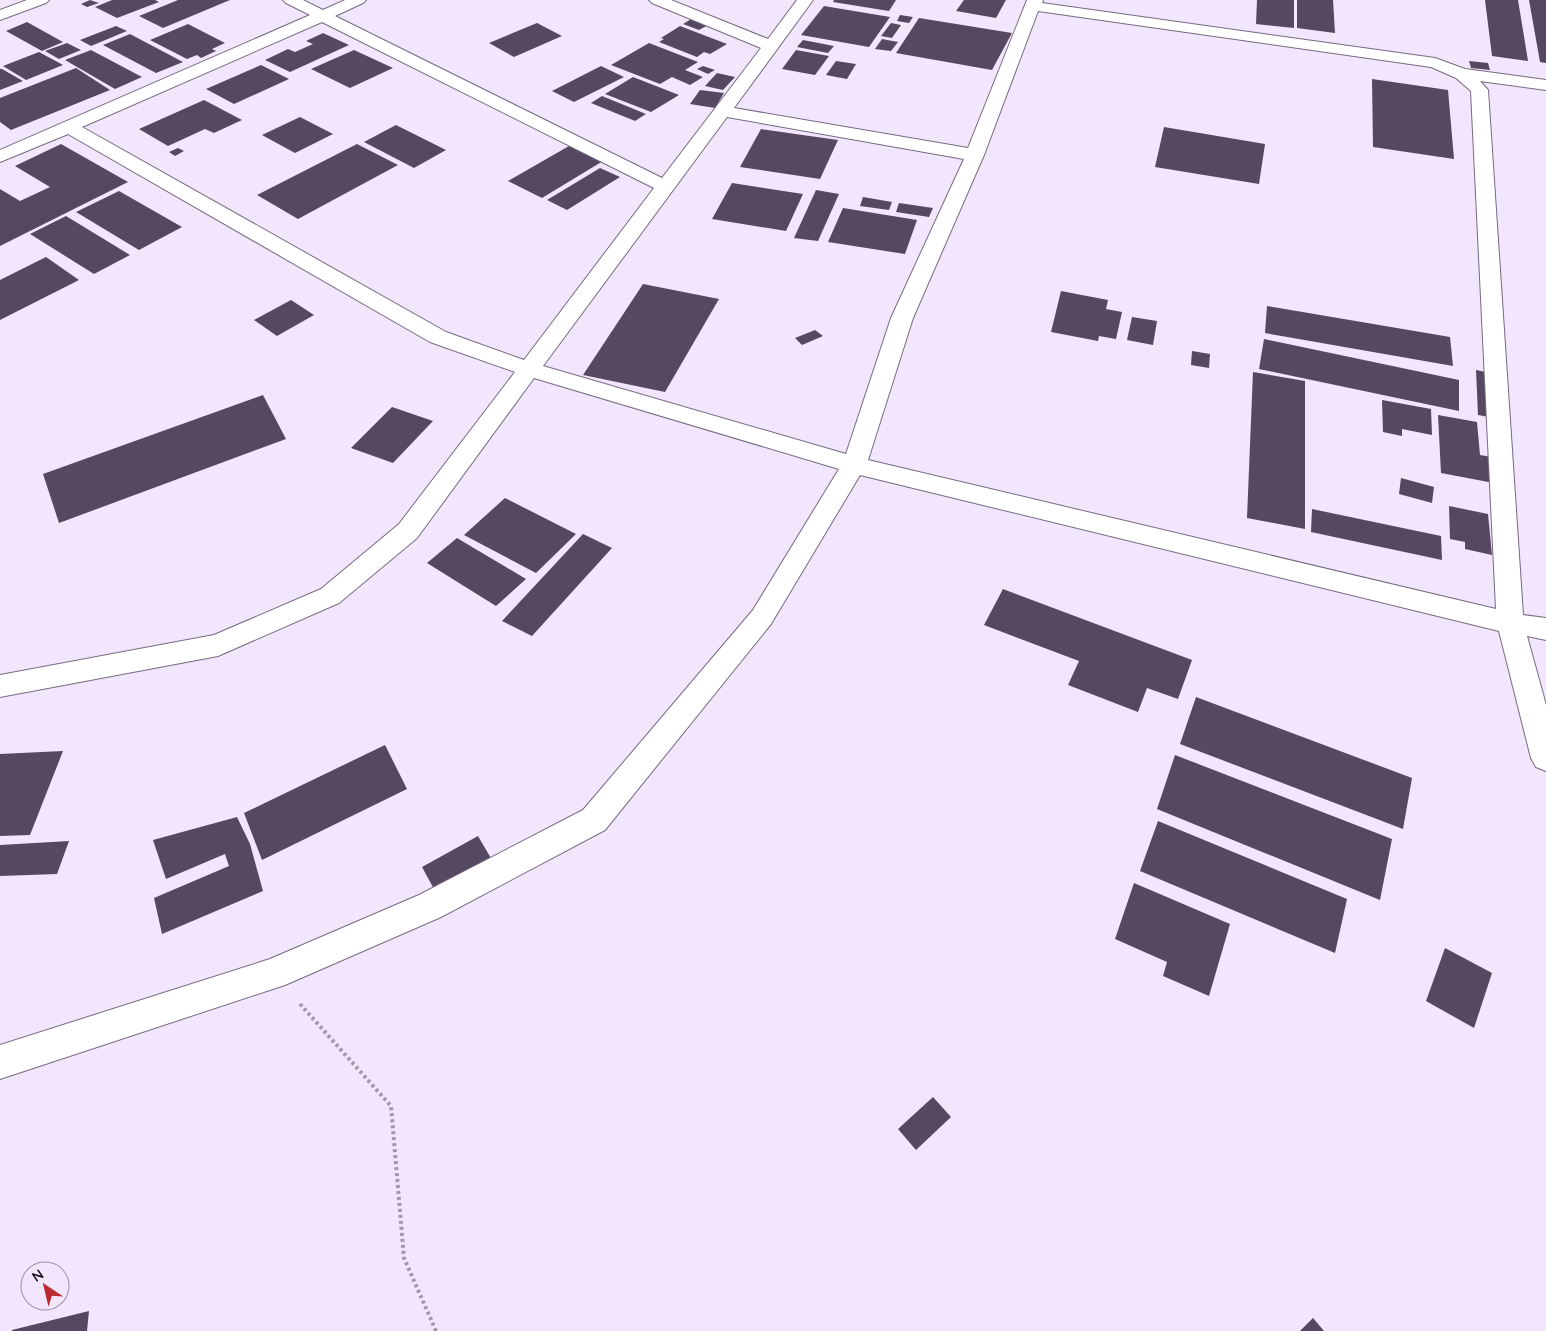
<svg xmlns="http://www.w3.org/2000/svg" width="1546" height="1331" font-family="Quicksand,sans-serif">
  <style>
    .building { fill: #554860 }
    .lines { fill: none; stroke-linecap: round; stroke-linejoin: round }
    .street-casing { stroke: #766a81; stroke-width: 2 }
    .path { stroke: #a298aa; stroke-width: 4; stroke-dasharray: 3 3; stroke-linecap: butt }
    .street { fill: #fff; fill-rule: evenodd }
  </style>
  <rect width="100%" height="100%" fill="#f2e6fc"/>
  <g class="building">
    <polygon points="90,0 99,3 87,7 81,4"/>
    <polygon points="112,0 155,0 159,2 117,18 95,7"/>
    <polygon points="178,0 230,0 163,28 139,16"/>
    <polygon points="834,0 896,0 889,11 833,2"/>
    <polygon points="964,0 1006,0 996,18 956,11"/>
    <polygon points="1257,0 1294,0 1294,28 1256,24"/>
    <polygon points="1297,0 1333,0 1335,33 1297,28"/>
    <polygon points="1485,0 1518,0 1528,61 1492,56"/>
    <polygon points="1529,0 1546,0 1546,63 1540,62"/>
    <polygon points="824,6 890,17 869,47 801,35"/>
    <polygon points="900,15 913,17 909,23 897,21"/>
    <polygon points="693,18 710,24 699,30 683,24"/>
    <polygon points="919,18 1012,33 992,70 896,53"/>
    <polygon points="27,22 63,42 42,51 6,31"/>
    <polygon points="537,23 562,36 514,57 489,43"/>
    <polygon points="891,23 901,25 892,38 881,36"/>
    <polygon points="188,24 225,43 212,49 216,51 201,58 197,55 187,59 150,40"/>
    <polygon points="116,26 127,31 91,46 80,40"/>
    <polygon points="680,26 727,44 710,54 704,52 697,57 659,42 664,39 661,38"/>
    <polygon points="323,33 349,45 290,72 265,60 288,49 295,52 313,44 306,41"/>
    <polygon points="130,34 183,62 156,73 103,45"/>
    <polygon points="882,39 898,42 891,51 875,49"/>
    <polygon points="803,40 834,46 828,53 797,47"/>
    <polygon points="67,43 81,50 59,59 45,51"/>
    <polygon points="649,43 698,62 685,70 703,77 690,85 672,77 660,84 611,65"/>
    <polygon points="91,50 142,77 115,89 65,60"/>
    <polygon points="354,50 393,68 350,88 311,69"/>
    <polygon points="796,50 829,56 815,75 782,69"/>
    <polygon points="39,52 63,65 26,80 3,66"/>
    <polygon points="836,61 856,64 847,79 826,75"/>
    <polygon points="1469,61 1488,63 1490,70 1471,68"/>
    <polygon points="261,65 289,79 234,104 206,89"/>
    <polygon points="601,66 624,77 574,102 552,91"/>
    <polygon points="703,66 715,70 708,74 697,69"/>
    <polygon points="76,68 110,90 11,130 0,122 0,98"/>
    <polygon points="0,69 2,69 23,81 0,90"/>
    <polygon points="717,73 735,77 723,90 705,86"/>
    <polygon points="633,77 679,95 651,112 605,94"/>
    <polygon points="1372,79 1448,90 1454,159 1373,147"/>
    <polygon points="700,90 724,93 715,108 690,104"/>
    <polygon points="602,96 646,114 635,121 591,103"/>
    <polygon points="204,100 242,120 214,133 205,129 168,146 139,129"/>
    <polygon points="300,117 333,134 295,153 262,135"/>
    <polygon points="396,125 446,150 414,168 364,142"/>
    <polygon points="1164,127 1265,144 1259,184 1155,167"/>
    <polygon points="761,129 838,140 820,179 740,167"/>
    <polygon points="61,144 128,182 0,246 0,189 20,201 50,187 15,166"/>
    <polygon points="357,144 398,165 298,219 257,195"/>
    <polygon points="569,146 603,161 542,198 508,181"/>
    <polygon points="178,148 184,151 175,156 169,152"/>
    <polygon points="600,168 620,177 567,210 547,200"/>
    <polygon points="732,183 803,194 786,231 712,219"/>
    <polygon points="816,190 839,194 818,241 794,238"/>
    <polygon points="119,191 182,227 139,250 76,212"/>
    <polygon points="863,197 892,202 889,210 860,206"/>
    <polygon points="899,203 933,208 929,217 896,212"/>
    <polygon points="843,208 917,220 905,254 828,242"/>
    <polygon points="66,216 130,255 94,274 30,234"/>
    <polygon points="46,257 79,280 0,320 0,280"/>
    <polygon points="643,284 719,299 665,392 583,375"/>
    <polygon points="1061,291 1108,300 1106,309 1122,312 1116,339 1099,336 1098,341 1051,332"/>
    <polygon points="291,300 314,315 277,336 254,320"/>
    <polygon points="1267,306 1450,337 1453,366 1265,333"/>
    <polygon points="1132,317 1157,321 1153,345 1127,340"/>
    <polygon points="815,330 823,336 802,345 795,338"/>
    <polygon points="1264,339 1459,380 1459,411 1259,369"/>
    <polygon points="1192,351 1210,354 1209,368 1191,365"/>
    <polygon points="1476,370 1486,372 1489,417 1478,415"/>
    <polygon points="1253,372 1305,381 1305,529 1247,518"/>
    <polygon points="263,395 286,439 59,523 43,474"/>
    <polygon points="1382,400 1431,409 1432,435 1402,429 1402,436 1383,432"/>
    <polygon points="392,407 433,421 393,463 351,448"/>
    <polygon points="1438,415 1477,422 1480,455 1497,458 1499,484 1441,473"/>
    <polygon points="1401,478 1434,487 1432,503 1399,494"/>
    <polygon points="505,498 576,534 536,573 464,535"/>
    <polygon points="1449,506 1488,514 1492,555 1465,549 1465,542 1450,539"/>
    <polygon points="1312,509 1441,536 1442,560 1311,532"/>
    <polygon points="583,534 612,548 532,636 502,621"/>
    <polygon points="457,538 526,579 496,606 427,563"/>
    <polygon points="1003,589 1192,660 1178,699 1147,688 1138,712 1068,685 1079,661 984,625"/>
    <polygon points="1196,697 1412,778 1403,829 1180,744"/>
    <polygon points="385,745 407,789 262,860 244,813"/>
    <polygon points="63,751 30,835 0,836 0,754"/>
    <polygon points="1175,755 1392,839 1380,900 1157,809"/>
    <polygon points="237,817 250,844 263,891 162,934 154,898 229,866 225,854 166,879 153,840"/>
    <polygon points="1158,821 1347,899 1335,953 1140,871"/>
    <polygon points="478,836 492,860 435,891 422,867"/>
    <polygon points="69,841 57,874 0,876 0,845"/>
    <polygon points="1134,883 1230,924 1209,996 1163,976 1167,962 1115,939"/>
    <polygon points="1445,948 1492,973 1474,1028 1426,1001"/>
    <polygon points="933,1097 951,1117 916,1150 898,1129"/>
    <polygon points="89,1311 87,1331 12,1331 12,1330"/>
    <polygon points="1313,1318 1324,1331 1300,1331"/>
  </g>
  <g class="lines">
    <g class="street-casing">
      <g id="street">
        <polygon points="27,0 49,0 46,3 0,20 0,10"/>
        <path d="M283,0H303L323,10L345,0H366L363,3L335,16L662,178L761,48L652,3L649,0H671L768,39L797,0H813L734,108L968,148L1027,0H1043L1042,3L1435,58L1465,69L1546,80V90L1480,81L1488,90L1523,615L1546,618V640L1527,636L1546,705V771L1536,767L1531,758L1499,631L860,475L771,624L605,830L441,917L285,985L0,1079V1045L270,959L419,895L583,810L753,610L839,469L534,378L417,538L339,603L218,656L0,697V675L214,635L321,589L399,524L515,372L430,342L68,134L0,162V150L310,15L286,3ZM1038,11L1431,67L1456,78L1471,91L1496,609L868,460L913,318L984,155ZM322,22L654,188L524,360L446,332L82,127ZM727,117L964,159L891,318L846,454L543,366Z"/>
      </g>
    </g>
    <polyline class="path" points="300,1004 391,1106 404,1258 436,1331"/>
    <use href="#street" class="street"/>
  </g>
  <g transform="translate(45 1286) rotate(325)"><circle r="24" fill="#f2e6fc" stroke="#9b91a2"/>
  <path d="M0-4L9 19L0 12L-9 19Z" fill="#ba2a30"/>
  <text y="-8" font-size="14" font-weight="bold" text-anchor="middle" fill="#18121c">N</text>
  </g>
</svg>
